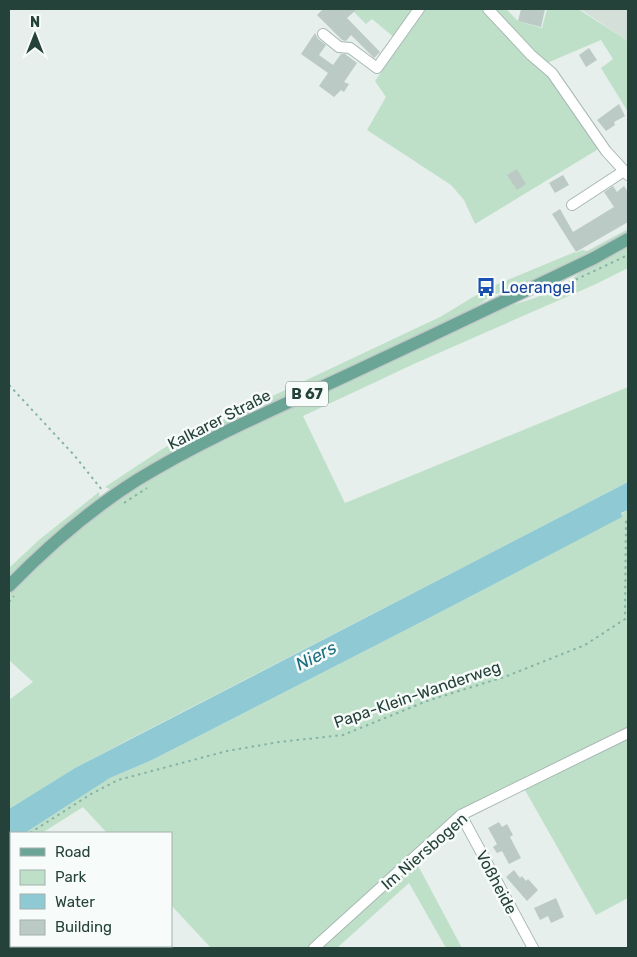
<svg xmlns="http://www.w3.org/2000/svg" width="637" height="957" font-family="Rubik,sans-serif">
  <style>
    .built { fill: #d4dfda }
    .green { fill: #bfe0c8 }
    .water { fill: #8ec9d4 }
    .building { fill: #bbcac4 }
    .lines { fill: none; stroke-linecap: round; stroke-linejoin: round }
    .minor-casing { stroke: #a8b8b2; stroke-width: 12 }
    .major-casing { stroke: #c2cac8; stroke-width: 15 }
    .path { stroke: #86b3a5; stroke-width: 2; stroke-dasharray: 2.5 4; stroke-linecap: butt }
    .minor { stroke: #fff; stroke-width: 10 }
    .major { stroke: #6aa596; stroke-width: 12 }
    .labels { text-anchor: middle; stroke-width: 5; stroke-linejoin: round; paint-order: stroke }
    .shield { fill: #f7fbf9; stroke: #637a73; stroke-width: 1 }
    .shield-label { font-size: 15px; font-weight: bold; fill: #24423a }
    .transit-label { font-size: 16px; fill: #164399; stroke: #f7fbf9; text-anchor: start }
    .street-label { font-size: 16px; fill: #24423a; stroke: #f7fbf9 }
    .water-label { font-size: 18px; font-style: italic; fill: #1c6f80; stroke: #f7fbf9 }
  </style>
  <rect width="100%" height="100%" fill="#e6efeb"/>
  <polygon class="built" points="578,9 628,9 628,41 583,11"/>
  <g class="green">
    <polygon points="351,9 416,9 395,38 372,19 366,24"/>
    <polygon points="425,9 484,9 550,76 600,148 475,224 464,200 451,185 367,130 386,97 375,81"/>
    <polygon points="493,9 506,9 518,21 542,28 547,9 578,9 628,41 628,112 601,68 613,59 601,40 547,63 534,53"/>
    <polygon points="628,229 628,232 590,254 538,279 508,289 490,297 464,314 270,404 264,400 440,317 488,288 575,252 576,253 582,250 587,251"/>
    <path d="M628,246V268L596,284L416,363L303,416L345,503L628,387V482L130,739L75,768L9,809V700L33,682L9,660V595C45,559 84,524 127,495C176,463 229,437 283,412C359,375 436,340 512,305L535,298L564,285L582,271Z"/>
    <polygon points="257,404 250,413 112,490 105,487 167,446"/>
    <polygon points="99,492 100,499 42,545 9,578 9,568 39,540"/>
    <polygon points="628,510 628,898 596,915 522,785 461,815 414,858 462,948 446,948 409,883 337,948 211,948 171,905 171,833 107,833 83,807 42,833 25,833 110,778 152,760 431,617 621,517 621,514"/>
  </g>
  <polygon class="water" points="628,482 628,510 621,513 622,517 431,617 152,760 110,778 25,833 11,833 11,842 9,844 9,809 75,768"/>
  <g class="building">
    <polygon points="323,9 357,9 347,18 380,52 374,58 351,35 346,41 342,40 317,15"/>
    <polygon points="521,9 545,9 541,27 518,21"/>
    <polygon points="315,33 318,39 326,45 319,55 333,65 341,54 345,54 357,63 344,82 349,84 344,92 341,90 334,97 319,86 328,73 301,54"/>
    <polygon points="589,48 597,60 586,67 579,55"/>
    <polygon points="619,104 625,116 614,122 615,125 606,131 597,120"/>
    <polygon points="517,169 526,184 517,190 507,175"/>
    <polygon points="563,175 569,185 555,193 549,183"/>
    <polygon points="613,186 617,192 624,186 628,192 628,222 576,252 552,214 560,209 573,232 614,207 604,192"/>
    <polygon points="499,822 502,827 507,824 513,835 510,837 521,858 509,864 502,851 497,853 493,847 497,844 488,828"/>
    <polygon points="514,870 520,878 522,876 526,881 528,879 538,890 527,901 506,877"/>
    <polygon points="556,898 564,917 551,923 548,916 540,920 534,908"/>
  </g>
  <g class="lines">
    <g class="minor-casing">
      <g id="minor">
        <polyline points="488,9 531,55 552,73 606,151 628,175"/>
        <polyline points="323,34 339,47 350,48 377,68 419,9"/>
        <polyline points="572,205 624,171"/>
        <polyline points="461,815 533,948"/>
        <polyline points="314,948 461,815 628,733"/>
      </g>
    </g>
    <g class="major-casing">
      <path id="major" d="M9,586C47,547 91,509 137,480C200,441 270,411 337,380C423,340 508,299 594,258L628,239"/>
    </g>
    <g class="path">
      <polyline points="558,288 628,255"/>
      <polyline points="9,385 74,455 102,490"/>
      <polyline points="124,503 147,488"/>
      <polyline points="9,602 14,596"/>
      <polyline points="30,833 91,794 118,780 227,751 279,742 343,735 427,701 507,676 585,645 625,619 626,519 628,518"/>
      <polyline points="9,849 11,847"/>
    </g>
    <use href="#minor" class="minor"/>
    <use href="#major" class="major"/>
  </g>
  <defs>
    <g id="bus-bare" transform="scale(1.5)"><path d="M-5-6H5V4H4V6H2V4H-2V6H-4V4H-5ZM-3.5-4V0h7V-4ZM-3.5 1.2v1.5H-2V1.2ZM2 1.2v1.5H3.5V1.2Z" fill="#1a4fb4" stroke="#f7fbf9" stroke-width="2.5" paint-order="stroke"/></g>
  </defs>
  <g fill-rule="evenodd">
    <use href="#bus-bare" x="486" y="287"/>
  </g>
  <g class="labels">
    <rect class="shield" x="286" y="381.5" width="42" height="25" rx="4"/>
    <g class="shield-label">
      <text x="307" y="399">B 67</text>
    </g>
    <g class="transit-label">
      <text x="501" y="293">Loerangel</text>
    </g>
    <g class="street-label">
      <text transform="translate(219 419) rotate(-27)" y="6">Kalkarer Straße</text>
      <text transform="translate(417 694) rotate(-19)" y="6">Papa-Klein-Wanderweg</text>
      <text transform="translate(424 851) rotate(-41)" y="6">Im Niersbogen</text>
      <text transform="translate(497 882) rotate(62)" y="6">Voßheide</text>
    </g>
    <g class="water-label">
      <text transform="translate(316 656) rotate(-27)" y="6">Niers</text>
    </g>
  </g>
  <rect width="637" height="957" fill="none" stroke="#24423a" stroke-width="20"/>
  <rect x="10" y="832" width="162" height="115" fill="#f7fbf9" stroke="#a3b1ad"/>
  <rect x="20" y="848" width="25" height="8" fill="#6aa596" stroke="#a3b1ad"/>
  <text x="55" y="857" font-size="15" fill="#24423a">Road</text>
  <rect x="20" y="870" width="25" height="15" fill="#bfe0c8" stroke="#a3b1ad"/>
  <text x="55" y="882" font-size="15" fill="#24423a">Park</text>
  <rect x="20" y="894" width="25" height="15" fill="#8ec9d4" stroke="#a3b1ad"/>
  <text x="55" y="907" font-size="15" fill="#24423a">Water</text>
  <rect x="20" y="920" width="25" height="15" fill="#bbcac4" stroke="#a3b1ad"/>
  <text x="55" y="932" font-size="15" fill="#24423a">Building</text>
  <g transform="translate(35 35)" stroke="#f7fbf9" stroke-width="4" paint-order="stroke">
  <path d="M0-4L9 19L0 12L-9 19Z" fill="#24423a"/>
  <text y="-8" font-size="14" font-weight="bold" text-anchor="middle" fill="#24423a">N</text>
  </g>
</svg>
